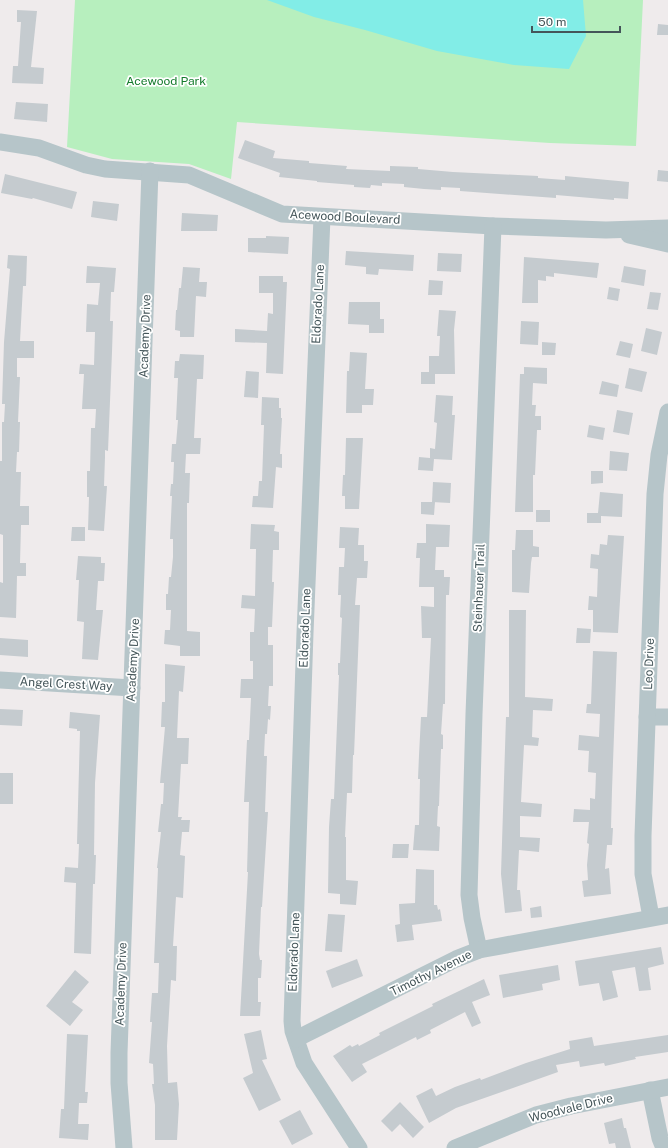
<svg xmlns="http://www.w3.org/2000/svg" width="668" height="1148" font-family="'Public Sans',sans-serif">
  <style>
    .green { fill: #b7efbe }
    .water { fill: #82ede7 }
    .building { fill: #c5cbcf }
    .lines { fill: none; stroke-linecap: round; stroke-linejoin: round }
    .minor { stroke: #b6c5c9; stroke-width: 17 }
    .labels { text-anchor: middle; stroke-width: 3.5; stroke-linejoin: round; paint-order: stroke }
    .park-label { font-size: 12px; fill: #147b2c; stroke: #fff }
    .street-label { font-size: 12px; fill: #445559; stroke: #fff }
  </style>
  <rect width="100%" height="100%" fill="#efebec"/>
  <polygon class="green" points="75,0 643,0 636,146 550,143 237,122 231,179 189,164 112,159 67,147"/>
  <polygon class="water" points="267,0 583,0 586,36 569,69 514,65 437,51 365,30 314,17"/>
  <g class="building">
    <polygon points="17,10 37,11 31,67 44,68 43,84 12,83 13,66 18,66 21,22 17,22"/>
    <polygon points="658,24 668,25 668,35 657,35"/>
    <polygon points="16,102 48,104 47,122 14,119"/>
    <polygon points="245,140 275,151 273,158 309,161 309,163 347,166 346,169 390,171 390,166 418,167 418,169 453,172 538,176 538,178 565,180 565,176 629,182 628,199 614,198 614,200 556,195 556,198 460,191 460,188 441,187 441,190 424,189 404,187 404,184 382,183 382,186 371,185 370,188 354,187 354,185 317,182 317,181 279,177 280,173 238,158"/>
    <polygon points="658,170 668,171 668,182 657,181"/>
    <polygon points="5,174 77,192 72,209 33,198 32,199 1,193"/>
    <polygon points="93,201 119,204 117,221 91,217"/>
    <polygon points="182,213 218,215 217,231 181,231"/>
    <polygon points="266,236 289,237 288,254 248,252 248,238 266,238"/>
    <polygon points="346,251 414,255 413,271 379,269 378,275 366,274 366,267 345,265"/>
    <polygon points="438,253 462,254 461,272 437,271"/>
    <polygon points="8,255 27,256 26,286 23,286 20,341 34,341 34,358 17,358 17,377 20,377 18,422 20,422 19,452 17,452 16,472 21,472 20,506 29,506 29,525 21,525 20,563 26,563 26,576 17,576 16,618 0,617 0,582 3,583 3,535 0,534 0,461 2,461 2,422 4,422 5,404 2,404 4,342 10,269 7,268"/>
    <polygon points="524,257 599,263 597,278 554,273 554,277 546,276 546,281 538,280 538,303 522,303"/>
    <polygon points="87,266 116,268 114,292 111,292 110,321 113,321 112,352 108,451 105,450 105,457 104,486 107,486 104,531 88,530 89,497 87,497 87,471 90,471 91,428 95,428 96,409 82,409 84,374 79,374 80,364 94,365 95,332 86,332 87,304 98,305 100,283 86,283"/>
    <polygon points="624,266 646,270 644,286 621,282"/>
    <polygon points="183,267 200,268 199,282 207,282 206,297 196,296 194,337 180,337 180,331 175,330 176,310 177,310 179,288 181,288"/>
    <polygon points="259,276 283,276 283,282 287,282 283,374 266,373 267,343 235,342 235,329 267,331 268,313 273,314 273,293 259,293"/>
    <polygon points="429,280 443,281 442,295 428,295"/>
    <polygon points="609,287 620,289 618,301 607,299"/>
    <polygon points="650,292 661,293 658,310 647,309"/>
    <polygon points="349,302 380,302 380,319 384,319 384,333 369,333 369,325 348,324"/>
    <polygon points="439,310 456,311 454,330 455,374 435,374 435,384 421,384 421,372 429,372 429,356 439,356 440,336 437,336"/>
    <polygon points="521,321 539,322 538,345 520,344"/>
    <polygon points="646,328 662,332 657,355 641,351"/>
    <polygon points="620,341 633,344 630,358 616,355"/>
    <polygon points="542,342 556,343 555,355 542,355"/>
    <polygon points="350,352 367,353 365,389 374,389 373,405 362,405 362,413 346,413 347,371 349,371"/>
    <polygon points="180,354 204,355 203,379 197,379 194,438 201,438 200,454 186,454 185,473 190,473 189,503 187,503 187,631 200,632 200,656 180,656 180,646 164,644 165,630 170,630 171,610 166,610 166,594 168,594 169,577 171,577 173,557 173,539 170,539 172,496 170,496 171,484 173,484 174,462 171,462 172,444 176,444 178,420 176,420 178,378 174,378 175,361 179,361"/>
    <polygon points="524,367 547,368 547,384 533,383 532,405 536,405 535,416 541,416 541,430 537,430 535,475 533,475 533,512 515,512 520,374 524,374"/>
    <polygon points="629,368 647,372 642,392 625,388"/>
    <polygon points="246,371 259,372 258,398 244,397"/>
    <polygon points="602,381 619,385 617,397 599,394"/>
    <polygon points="436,395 453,396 452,415 455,415 452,460 434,459 433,471 418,470 419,457 430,458 430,448 435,449 437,423 434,422"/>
    <polygon points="262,397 279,398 279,408 281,408 281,418 282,418 280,454 282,454 282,468 276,467 273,508 252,507 253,496 258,496 259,481 262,481 264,425 261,425"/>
    <polygon points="617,410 633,413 629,435 613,432"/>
    <polygon points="589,425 605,428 603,440 587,437"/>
    <polygon points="346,438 363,438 359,509 345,509 345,496 342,496 343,475 345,475"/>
    <polygon points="610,451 629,453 627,471 609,470"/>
    <polygon points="591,471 603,471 603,483 591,484"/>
    <polygon points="433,482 451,483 450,503 432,502"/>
    <polygon points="600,492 623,494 622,517 601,516 601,523 587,523 587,513 598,513"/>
    <polygon points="421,502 435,502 434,515 421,514"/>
    <rect x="536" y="510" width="14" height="12"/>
    <polygon points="251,524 275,525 274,531 279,532 279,550 273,550 272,582 274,582 272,627 268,627 268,645 273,645 273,686 269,686 268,706 271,706 270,720 268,719 267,734 265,734 264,756 267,756 265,812 268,812 262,907 261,907 259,954 260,960 262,960 261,978 258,978 258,1002 261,1002 260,1016 240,1016 248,872 247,872 249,802 244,802 247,740 249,740 251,698 240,698 241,679 253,679 253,661 250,661 250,632 254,632 255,609 241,608 242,595 255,596 256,549 250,549"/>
    <polygon points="426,524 450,525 449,547 436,547 435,570 444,570 444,577 450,577 449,595 446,595 445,704 443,704 441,734 443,735 443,749 441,749 439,806 438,806 437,826 440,827 439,851 413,850 415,825 419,825 420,779 418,779 419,755 421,717 427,717 431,638 422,638 421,606 434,607 434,587 419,587 420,558 416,558 417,543 426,543"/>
    <polygon points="72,527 85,527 85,541 71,541"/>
    <polygon points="340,527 359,528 358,545 364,545 364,561 368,561 367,578 357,578 355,605 360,605 354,755 353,755 352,793 347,793 345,837 346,837 346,880 358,881 356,905 340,904 340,894 328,893 329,827 331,799 334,799 339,675 338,675 338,663 340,663 342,618 340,617 341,595 338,595 339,567 344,567 345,548 339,548"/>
    <polygon points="516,530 533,530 533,546 539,547 539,557 532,557 531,563 529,593 512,592 512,550 515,550"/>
    <polygon points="608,535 624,536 618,633 593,632 593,610 588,610 589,596 597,597 598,569 590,568 591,554 599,555 600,544 607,545"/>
    <polygon points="78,556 101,557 101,563 105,563 104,581 98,581 96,610 103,610 98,660 82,659 84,622 77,621 79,580 76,580"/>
    <polygon points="509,610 526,610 525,697 553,699 552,711 533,710 532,737 539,738 538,746 524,745 521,802 542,804 541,817 520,816 520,837 540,838 539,852 519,850 517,890 520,890 522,911 505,913 501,874 506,717 509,717"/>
    <polygon points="577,628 591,629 590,643 576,643"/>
    <polygon points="0,638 28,640 28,657 0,655"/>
    <polygon points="593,651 617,652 612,790 611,828 613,828 612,845 607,845 605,869 609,868 611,894 584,897 582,881 588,880 587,865 589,844 587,843 589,822 573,822 574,809 590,810 590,798 595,799 596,773 588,772 589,751 578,750 579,735 599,737 600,714 586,713 587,704 591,704"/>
    <polygon points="165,664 185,666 183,692 179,691 177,738 189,738 188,764 181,764 178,817 182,817 181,820 190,820 189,832 182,832 180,855 185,856 183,898 176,897 173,946 177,946 176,981 171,980 167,1046 168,1083 177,1082 179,1104 177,1140 155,1140 155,1105 152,1084 154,1084 153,1064 149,1063 152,1022 150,1022 152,993 158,993 159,963 154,963 158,868 157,868 161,832 158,832 160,814 161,804 163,804 164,783 160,783 165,727 161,727 162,702 165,702"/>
    <polygon points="0,709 23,710 22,726 0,725"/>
    <polygon points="70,712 100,715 95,783 94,855 96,855 95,884 93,884 91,954 74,953 76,883 64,882 65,867 78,868 79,844 77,844 80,731 77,731 77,729 69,728"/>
    <rect x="0" y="773" width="13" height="31"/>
    <polygon points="393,844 409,844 408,858 392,858"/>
    <polygon points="416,869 434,870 434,905 437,905 438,910 440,909 442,921 412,925 414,940 397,942 395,925 400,924 399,904 415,903"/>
    <polygon points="541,906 542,917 531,918 530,908"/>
    <polygon points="328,914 345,915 342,952 325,951"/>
    <polygon points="661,947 664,964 648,968 651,990 639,991 635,967 612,971 618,997 603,1001 599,983 579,986 575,961"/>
    <polygon points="357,959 363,976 332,988 326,971"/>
    <polygon points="558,965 560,980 542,984 543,990 503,998 499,975"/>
    <polygon points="75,970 89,982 72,1002 83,1010 70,1026 46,1006"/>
    <polygon points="484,979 490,995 472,1002 481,1023 472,1027 465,1012 430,1030 431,1033 417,1040 416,1037 362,1064 367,1072 352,1082 333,1056 350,1045 352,1047 358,1044 359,1046 380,1035 379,1033 433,1006 432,1004"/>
    <polygon points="261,1030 267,1059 262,1060 281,1100 259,1111 243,1078 253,1073 244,1034"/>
    <polygon points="67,1034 88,1035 85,1092 88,1092 87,1103 79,1103 78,1124 89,1124 88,1140 59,1138 61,1109 64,1109"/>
    <polygon points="668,1035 668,1052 635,1057 636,1059 605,1066 604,1063 580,1067 579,1061 556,1065 558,1072 456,1108 429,1123 416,1096 432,1088 436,1096 455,1087 480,1078 481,1080 526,1063 570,1049 569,1041 592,1037 594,1046"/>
    <polygon points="400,1102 424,1127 413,1138 400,1124 392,1132 381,1121"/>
    <polygon points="300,1110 313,1134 292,1145 279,1121"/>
    <polygon points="622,1118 624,1128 626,1128 631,1148 616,1148 615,1143 609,1144 604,1123"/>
  </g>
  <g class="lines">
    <g class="minor">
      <polyline points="0,142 39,148 86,165 105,169 189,175 282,214 493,226 606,230 668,228"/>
      <polyline points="322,217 305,633 292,1021 293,1031 304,1063 359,1148"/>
      <polyline points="629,235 668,244"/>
      <polyline points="0,680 132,688"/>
      <polyline points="647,717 668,717"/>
      <polyline points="651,917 643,874 643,836 655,494 659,455 668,412"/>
      <polyline points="479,950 472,918 469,895 474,714 493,226"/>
      <polyline points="296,1039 456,959 479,950 668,915"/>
      <polyline points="650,1090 660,1138 664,1148"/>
      <polyline points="124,1148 119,1083 119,1053 150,171"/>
      <polyline points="455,1148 536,1115 571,1106 668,1087"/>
    </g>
  </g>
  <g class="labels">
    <g class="park-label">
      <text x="166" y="85">Acewood Park</text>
    </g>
    <g class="street-label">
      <text transform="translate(345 217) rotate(3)" y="4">Acewood Boulevard</text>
      <text transform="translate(318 304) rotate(-87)" y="4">Eldorado Lane</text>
      <text transform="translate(145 336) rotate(-88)" y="4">Academy Drive</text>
      <text transform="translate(479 588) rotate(-88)" y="4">Steinhauer Trail</text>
      <text transform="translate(305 628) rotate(-88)" y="4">Eldorado Lane</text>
      <text transform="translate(133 660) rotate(-87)" y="4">Academy Drive</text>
      <text transform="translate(649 664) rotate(-88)" y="4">Leo Drive</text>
      <text transform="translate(66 684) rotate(3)" y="4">Angel Crest Way</text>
      <text transform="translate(294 952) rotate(-88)" y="4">Eldorado Lane</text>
      <text transform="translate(431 973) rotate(-26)" y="4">Timothy Avenue</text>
      <text transform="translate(121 984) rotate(-88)" y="4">Academy Drive</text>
      <text transform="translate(571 1108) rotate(-14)" y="4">Woodvale Drive</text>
    </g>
  </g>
  <path d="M532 26v6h88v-6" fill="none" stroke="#445559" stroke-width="2"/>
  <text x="538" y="26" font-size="12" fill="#445559" stroke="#ffffff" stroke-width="3" paint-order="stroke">50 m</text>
</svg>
